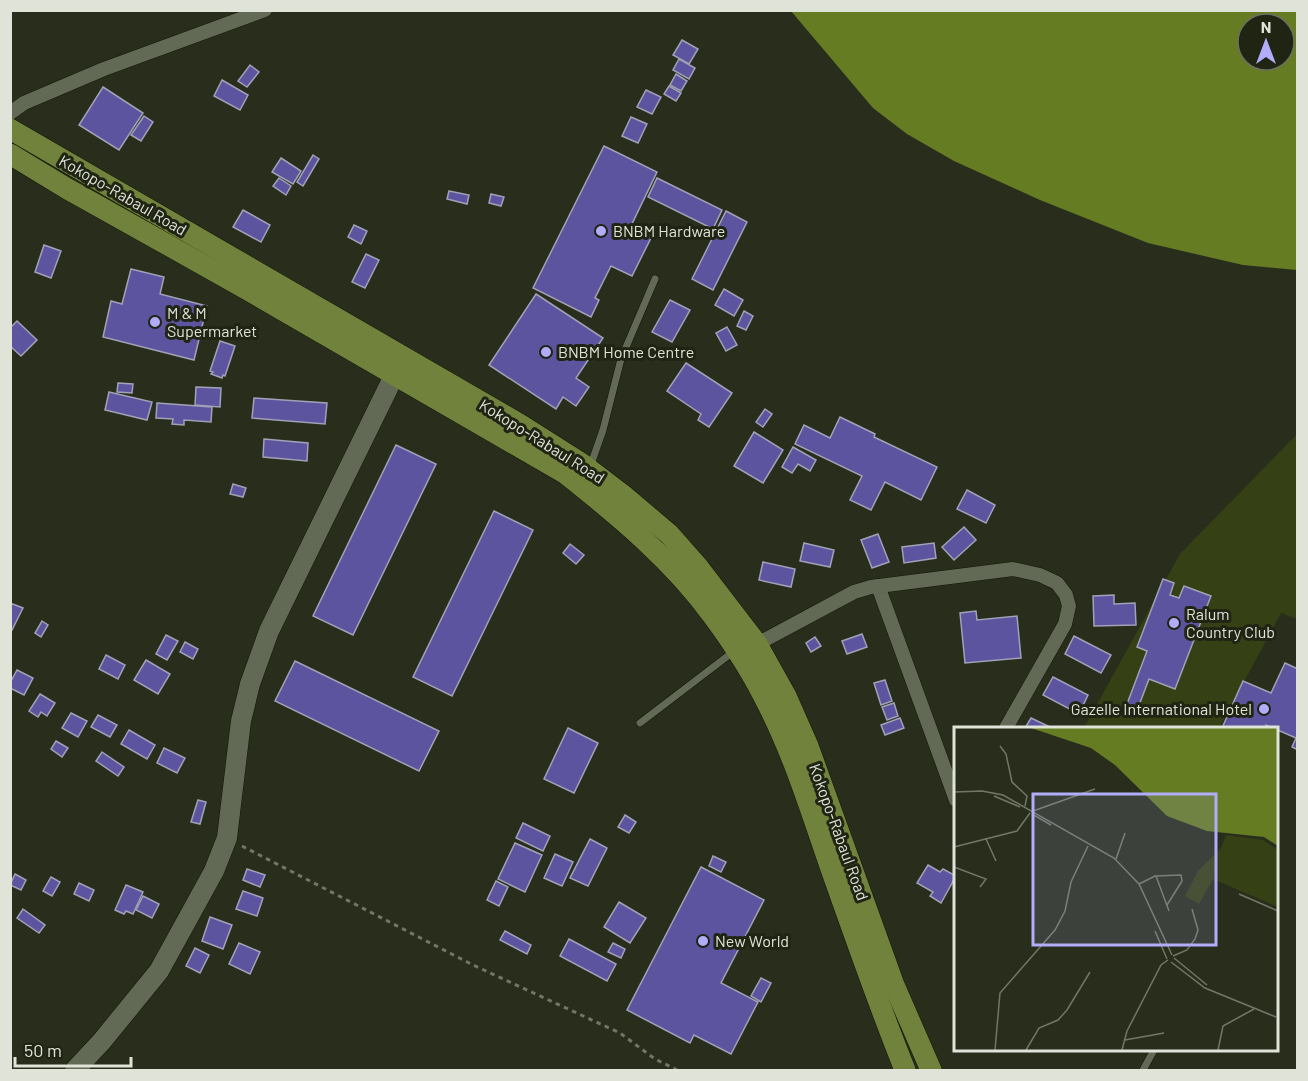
<svg xmlns="http://www.w3.org/2000/svg" width="1308" height="1081" font-family="Barlow,sans-serif">
  <style>
    .green { fill: #354015 }
    .water { fill: #667c23; fill-rule: evenodd }
    .building { fill: #5d549f; stroke: #a1a1b7; stroke-width: 1.5 }
    .lines { fill: none; stroke-linecap: round; stroke-linejoin: round }
    .lane-casing { stroke: #111606; stroke-width: 8 }
    .street-casing { stroke: #111606; stroke-width: 15 }
    .secondary-casing { stroke: #111606; stroke-width: 21 }
    .primary-casing { stroke: #111606; stroke-width: 22 }
    .path { stroke: #717667; stroke-width: 3; stroke-dasharray: 4.5 4.5; stroke-linecap: butt }
    .lane { stroke: #626955; stroke-width: 7 }
    .street { stroke: #626955; stroke-width: 14 }
    .secondary { stroke: #626955; stroke-width: 20 }
    .primary { stroke: #70823c; stroke-width: 21 }
    .poi-dot { fill: #b2adf9; stroke: #1f2413; stroke-width: 2 }
    .labels { text-anchor: middle; stroke-width: 6; stroke-linejoin: round; paint-order: stroke }
    .street-label { font-size: 16px; fill: #dfe3d8; stroke: #1f2413 }
    .poi-label { font-size: 16px; fill: #dfe3d8; stroke: #1f2413; text-anchor: start }
    .inset-road { fill: none; stroke: #727667; stroke-width: 1.5 }
    .view { fill: #b2adf9; fill-opacity: 0.15; stroke: #b2adf9; stroke-width: 3 }
    .inset-edge { fill: none; stroke: #dfe3d8; stroke-width: 3 }
  </style>
  <rect width="100%" height="100%" fill="#292e1c"/>
  <polygon class="green" points="1297,434 1297,619 1281,613 1219,728 1084,728 1180,554"/>
  <path class="water" d="M791,11H1297V270L1243,265L1148,243L1040,200L954,161L907,134L873,108ZM1248,24H1284V60H1248Z"/>
  <g class="building">
    <polygon points="682,40 698,49 689,64 673,55"/>
    <polygon points="679,59 695,68 689,79 673,70"/>
    <polygon points="250,65 259,72 247,87 238,81"/>
    <polygon points="676,74 687,81 681,91 670,85"/>
    <polygon points="222,80 248,95 240,110 214,96"/>
    <polygon points="669,86 681,93 676,101 664,94"/>
    <polygon points="103,87 143,113 119,150 79,125"/>
    <polygon points="646,90 661,97 652,114 637,107"/>
    <polygon points="144,116 153,122 141,141 131,135"/>
    <polygon points="631,117 647,124 638,143 622,136"/>
    <polygon points="604,146 657,172 631,226 652,236 632,276 611,266 595,298 599,300 591,317 533,288"/>
    <polygon points="313,155 319,159 303,186 297,182"/>
    <polygon points="281,158 301,171 293,184 272,172"/>
    <polygon points="279,178 291,186 286,195 273,186"/>
    <polygon points="657,178 722,210 713,229 648,197"/>
    <polygon points="449,191 469,195 467,204 447,199"/>
    <polygon points="491,194 504,197 501,206 489,203"/>
    <polygon points="243,210 270,225 261,242 233,227"/>
    <polygon points="726,211 747,222 713,290 692,279"/>
    <polygon points="354,225 367,231 361,244 348,237"/>
    <polygon points="44,245 61,251 51,278 35,272"/>
    <polygon points="366,254 379,260 365,288 352,282"/>
    <polygon points="131,269 164,277 160,294 207,306 194,360 103,337 111,301 122,304"/>
    <polygon points="724,289 743,300 734,316 715,305"/>
    <polygon points="536,294 603,338 576,378 589,387 576,406 563,397 556,409 489,365"/>
    <polygon points="670,300 690,310 672,342 652,332"/>
    <polygon points="744,311 753,316 746,330 737,326"/>
    <polygon points="17,321 37,340 21,356 10,346 10,328"/>
    <polygon points="727,327 737,345 726,351 716,333"/>
    <polygon points="220,341 235,346 225,376 223,375 222,378 211,374 213,372 210,371"/>
    <polygon points="686,363 732,393 709,427 698,420 701,414 667,391"/>
    <polygon points="118,383 133,384 132,393 117,392"/>
    <polygon points="196,387 221,388 220,407 195,405"/>
    <polygon points="109,392 152,402 147,420 105,410"/>
    <polygon points="254,398 327,403 325,424 252,418"/>
    <polygon points="157,403 212,407 211,422 184,420 184,425 172,424 173,419 156,418"/>
    <polygon points="765,409 772,414 763,427 756,422"/>
    <polygon points="840,417 875,434 874,437 937,467 921,500 885,482 871,510 850,500 862,476 795,444 804,425 830,438"/>
    <polygon points="754,432 783,450 763,483 734,466"/>
    <polygon points="264,439 308,443 307,461 263,457"/>
    <polygon points="396,445 436,464 353,635 313,616"/>
    <polygon points="793,447 816,460 810,471 798,464 792,473 782,467"/>
    <polygon points="233,484 246,488 243,497 230,494"/>
    <polygon points="967,490 995,505 986,523 957,509"/>
    <polygon points="494,511 533,530 452,696 413,677"/>
    <polygon points="964,527 976,540 954,560 942,547"/>
    <polygon points="878,534 889,562 872,568 861,540"/>
    <polygon points="804,543 834,550 830,567 800,561"/>
    <polygon points="934,543 936,558 904,563 902,547"/>
    <polygon points="570,544 584,555 576,564 563,553"/>
    <polygon points="763,562 795,569 791,587 759,580"/>
    <polygon points="1163,579 1174,583 1170,595 1179,598 1184,586 1211,596 1175,689 1149,679 1138,708 1127,704 1147,651 1137,647"/>
    <polygon points="1114,595 1114,604 1135,603 1136,625 1094,626 1093,596"/>
    <polygon points="10,603 23,608 12,630 10,629"/>
    <polygon points="976,611 977,620 1017,616 1021,658 965,663 960,613"/>
    <polygon points="42,621 48,625 41,637 35,633"/>
    <polygon points="862,634 867,647 847,654 842,641"/>
    <polygon points="166,635 178,641 167,660 156,654"/>
    <polygon points="1074,636 1111,655 1101,673 1065,654"/>
    <polygon points="815,637 821,646 811,652 806,643"/>
    <polygon points="185,642 198,649 193,659 180,652"/>
    <polygon points="106,655 125,665 118,679 99,669"/>
    <polygon points="146,660 170,674 158,694 134,680"/>
    <polygon points="295,661 439,731 419,771 275,701"/>
    <polygon points="1285,663 1298,669 1298,750 1292,747 1296,738 1266,725 1265,728 1222,728 1243,681 1271,693"/>
    <polygon points="17,670 33,678 24,695 10,688 10,683"/>
    <polygon points="1053,677 1088,695 1079,714 1043,695"/>
    <polygon points="885,680 892,701 881,705 874,683"/>
    <polygon points="40,694 55,703 47,716 41,712 38,717 29,711"/>
    <polygon points="894,703 898,716 887,720 882,707"/>
    <polygon points="71,713 87,721 78,737 62,728"/>
    <polygon points="98,715 117,725 110,737 91,727"/>
    <polygon points="900,718 904,728 885,735 881,725"/>
    <polygon points="1031,718 1052,728 1025,728"/>
    <polygon points="568,728 598,743 574,793 544,779"/>
    <polygon points="129,730 155,745 147,759 121,744"/>
    <polygon points="56,741 68,748 62,757 51,749"/>
    <polygon points="164,748 185,758 177,773 157,763"/>
    <polygon points="102,752 124,767 118,776 96,761"/>
    <polygon points="198,800 206,802 200,824 191,822"/>
    <polygon points="625,815 636,822 629,833 618,827"/>
    <polygon points="523,823 550,836 543,851 516,838"/>
    <polygon points="590,839 607,848 588,886 570,878"/>
    <polygon points="515,843 542,855 525,892 498,879"/>
    <polygon points="555,854 573,862 562,886 544,878"/>
    <polygon points="713,856 726,862 721,872 709,866"/>
    <polygon points="928,865 940,872 943,869 956,876 941,903 930,896 933,892 917,883"/>
    <polygon points="701,867 764,900 721,983 758,1002 731,1054 694,1035 690,1043 627,1010"/>
    <polygon points="247,869 265,875 260,887 243,880"/>
    <polygon points="15,874 26,880 21,890 10,885"/>
    <polygon points="51,877 60,882 52,896 43,891"/>
    <polygon points="496,881 508,887 499,906 487,900"/>
    <polygon points="79,883 94,890 89,901 74,894"/>
    <polygon points="126,885 143,892 133,914 126,911 124,914 115,910"/>
    <polygon points="243,891 263,898 257,916 236,909"/>
    <polygon points="143,896 159,904 152,918 136,910"/>
    <polygon points="619,902 646,918 630,943 604,927"/>
    <polygon points="23,909 45,925 39,933 17,918"/>
    <polygon points="210,917 232,925 223,949 202,941"/>
    <polygon points="505,931 531,945 527,954 500,940"/>
    <polygon points="569,939 616,964 607,981 560,956"/>
    <polygon points="239,943 260,952 250,974 229,964"/>
    <polygon points="613,943 625,949 621,958 608,952"/>
    <polygon points="195,948 209,955 200,973 186,966"/>
    <polygon points="761,978 771,983 761,1002 751,996"/>
  </g>
  <g class="lines">
    <g class="lane-casing">
      <g id="lane">
        <polyline points="590,467 603,430 621,359 655,279"/>
        <polyline points="640,723 733,652"/>
        <polyline points="1143,1070 1154,1050"/>
      </g>
    </g>
    <g class="street-casing">
      <g id="street">
        <polyline points="10,113 24,103 104,69 265,10"/>
        <polyline points="878,586 956,800"/>
        <polyline points="757,644 854,592 871,587 1013,569 1040,575 1057,583 1066,595 1069,606 1065,624 1006,728"/>
      </g>
    </g>
    <g class="secondary-casing">
      <polyline id="secondary" points="75,1070 102,1041 159,971 214,871 227,838 241,721 250,684 269,631 394,376"/>
    </g>
    <g class="primary-casing">
      <g id="primary">
        <polyline points="10,129 521,425 581,463 623,495 669,534 699,568 757,644 786,696 808,746 894,985 931,1070"/>
        <path d="M10,154L66,188L241,286L566,474C620,517 673,561 713,616C733,643 753,674 768,705C794,756 811,811 830,866C854,934 878,1003 905,1070"/>
      </g>
    </g>
    <polyline class="path" points="242,846 473,965 620,1033 655,1059 677,1070"/>
    <use href="#lane" class="lane"/>
    <use href="#street" class="street"/>
    <use href="#secondary" class="secondary"/>
    <use href="#primary" class="primary"/>
  </g>
  <g class="poi-dot">
    <circle cx="601" cy="231" r="6"/>
    <circle cx="155" cy="322" r="6"/>
    <circle cx="546" cy="352" r="6"/>
    <circle cx="1174" cy="623" r="6"/>
    <circle cx="1264" cy="709" r="6"/>
    <circle cx="703" cy="941" r="6"/>
  </g>
  <g class="labels">
    <g class="street-label">
      <text transform="translate(123 195) rotate(30)" y="6">Kokopo-Rabaul Road</text>
      <text transform="translate(542 441) rotate(32)" y="6">Kokopo-Rabaul Road</text>
      <text transform="translate(839 832) rotate(70)" y="6">Kokopo-Rabaul Road</text>
    </g>
    <g class="poi-label">
      <text x="613" y="237">BNBM Hardware</text>
      <text x="167" y="319">M &amp; M<tspan x="167" dy="18">Supermarket</tspan></text>
      <text x="558" y="358">BNBM Home Centre</text>
      <text x="1186" y="620">Ralum<tspan x="1186" dy="18">Country Club</tspan></text>
      <text x="1252" y="715" text-anchor="end">Gazelle International Hotel</text>
      <text x="715" y="947">New World</text>
    </g>
  </g>
  <g transform="translate(954 727)">
    <rect width="324" height="324" fill="#292e1c"/>
    <path d="M272,108L309,113L321,121L324,126V180L259,152L245,177L231,169L244,144L267,121Z" fill="#354015"/>
    <path d="M77,1H324V119L310,110L253,104L213,89L161,38L137,21Z" fill="#667c23"/>
    <path class="inset-road" d="M46,19L52,27L58,55L73,69L71,79M0,65L28,64L49,68L160,131L185,157L218,228M40,69L66,80M79,84L141,62M78,87L97,98M32,112L42,134M0,120L63,104L76,86M162,132L171,106M0,140L32,152L26,160M202,149L215,184M185,157L201,149L227,148L228,154L213,178M285,167L324,184M201,204L213,232M219,229L233,223L241,212L244,203L238,182M220,231L253,258M217,235L251,261L322,290M171,313L210,306M41,323L46,266L101,203L111,184L117,155L134,119M72,323L85,301L104,293L113,283L136,245M168,323L173,304L207,238L214,233M264,323L269,299L300,282"/>
    <path class="view" d="M79,67H262V218H79Z"/>
    <rect width="324" height="324" class="inset-edge"/>
  </g>
  <rect width="1308" height="1081" fill="none" stroke="#dfe3d8" stroke-width="24"/>
  <g transform="translate(1266 42)"><circle r="28" fill="#1f2413" stroke="#6c7062" stroke-width="1.5"/>
  <path d="M0-4.5L10 22L0 15L-10 22Z" fill="#b2adf9"/>
  <text y="-9" font-size="16" font-weight="bold" text-anchor="middle" fill="#dfe3d8">N</text>
  </g>
  <path d="M15 1057v9h116v-9" fill="none" stroke="#dfe3d8" stroke-width="3"/>
  <text x="24" y="1057" font-size="18" fill="#dfe3d8" stroke="#1f2413" stroke-width="4.5" paint-order="stroke">50 m</text>
</svg>
